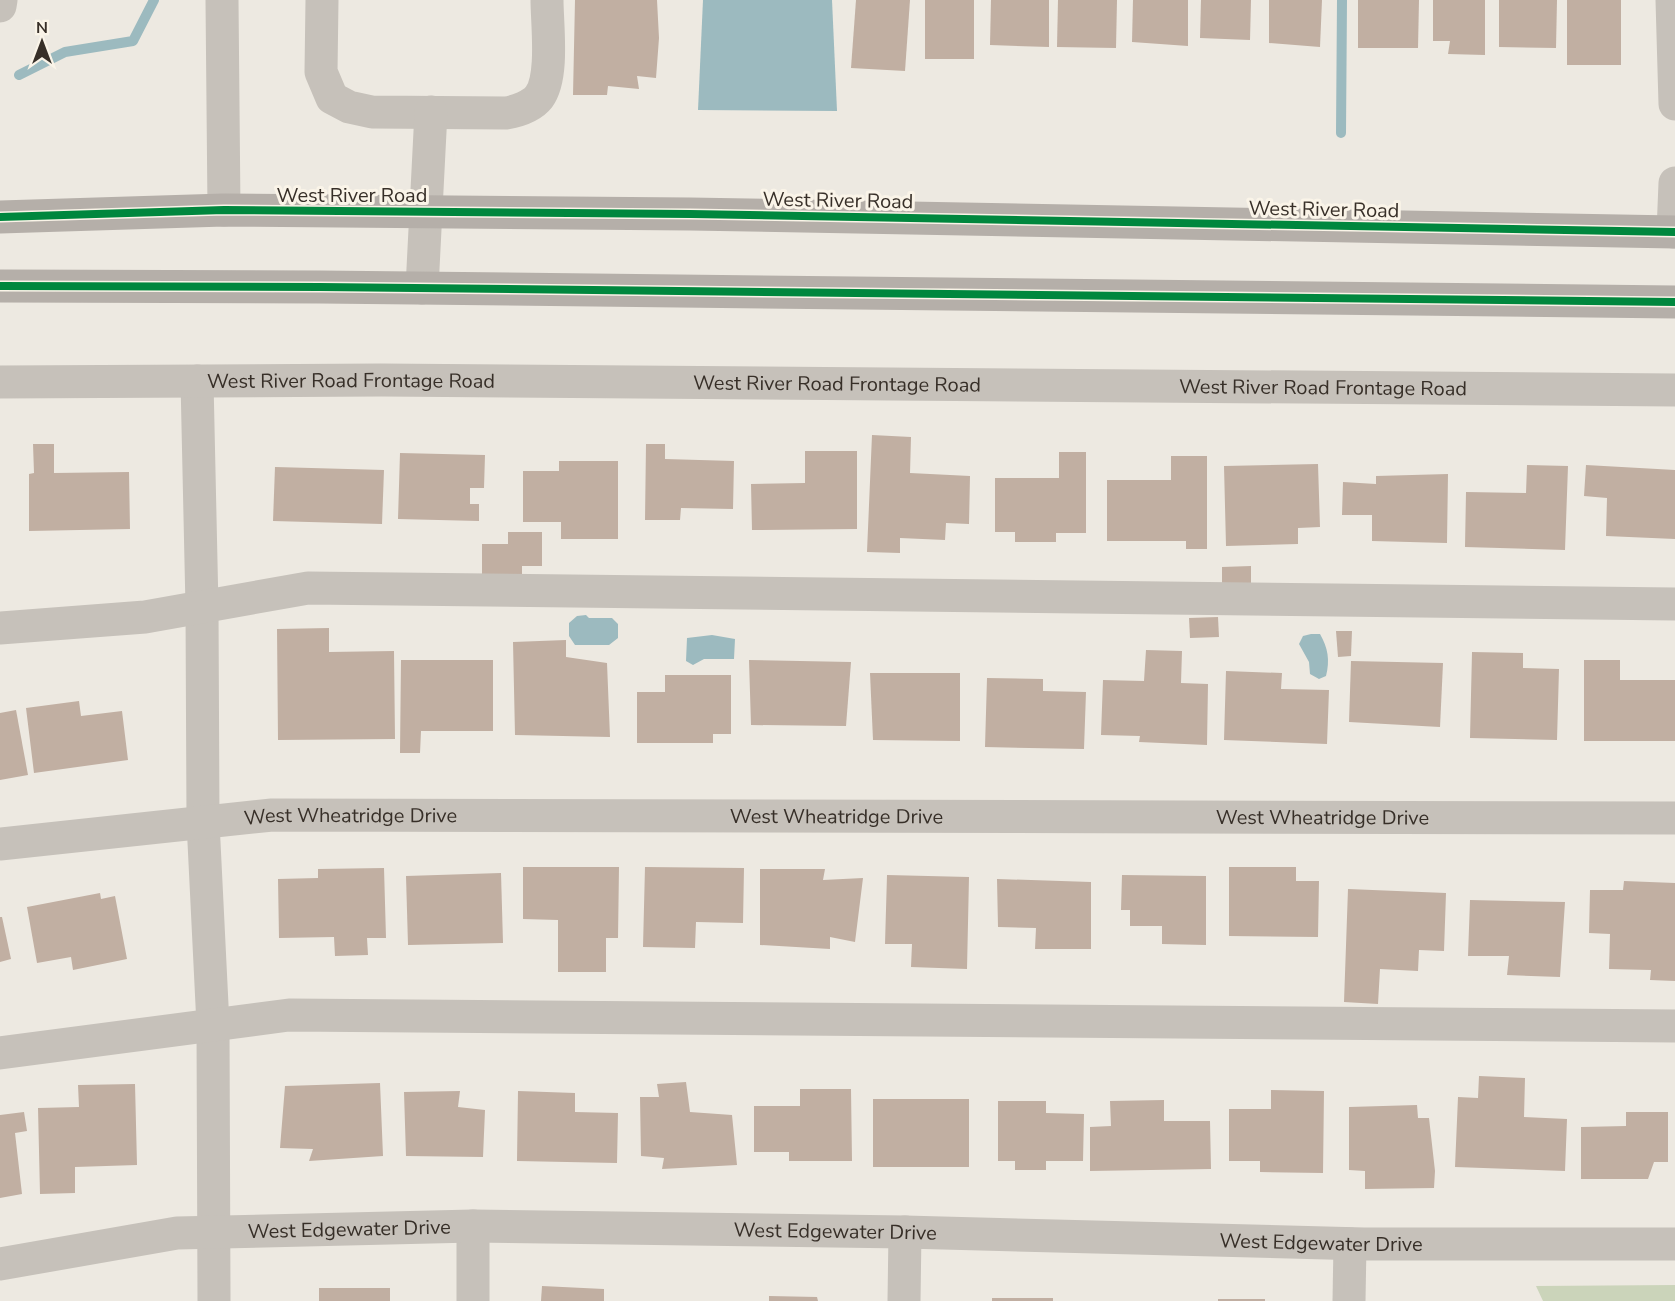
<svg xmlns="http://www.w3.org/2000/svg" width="1675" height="1301" font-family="'Nunito Sans',sans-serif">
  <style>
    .green { fill: #cbd4ba }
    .water { fill: #9cbabf }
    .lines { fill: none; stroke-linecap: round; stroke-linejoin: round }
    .stream { stroke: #9cbabf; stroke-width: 10 }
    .building { fill: #c1afa2 }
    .minor { stroke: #c6c1ba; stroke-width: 33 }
    .major { stroke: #b5afa9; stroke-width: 33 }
    .cycleway-casing { stroke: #faf4e8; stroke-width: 11 }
    .cycleway { stroke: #00873e; stroke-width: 8 }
    .labels { text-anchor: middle; stroke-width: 6; stroke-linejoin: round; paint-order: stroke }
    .street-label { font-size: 20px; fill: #372f28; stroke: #faf4e8 }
  </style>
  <rect width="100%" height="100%" fill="#ede9e1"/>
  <polygon class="green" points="1675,1285 1675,1301 1543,1301 1536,1286"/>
  <g class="water">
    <polygon points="703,0 832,0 837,111 698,110"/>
    <polygon points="586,615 589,618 612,618 618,624 618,638 609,645 575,645 569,636 569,623 577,616"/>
    <path d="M1311,634H1320C1328,648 1330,660 1326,676L1319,679L1310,674L1309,662L1299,644L1303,636Z"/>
    <polygon points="712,635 735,639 734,659 704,659 693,665 686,661 687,638"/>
  </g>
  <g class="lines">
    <g class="stream">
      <polyline points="19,75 65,52 133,41 154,0"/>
      <polyline points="1341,133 1342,0"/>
    </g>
  </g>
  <g class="building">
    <polygon points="575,0 657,0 659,38 656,78 637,76 639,89 608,86 607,95 573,95"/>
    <polygon points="856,0 910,0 905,71 851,68"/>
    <rect x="925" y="0" width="49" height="59"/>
    <polygon points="991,0 1049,0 1049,47 990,45"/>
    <polygon points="1058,0 1117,0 1116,48 1057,47"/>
    <polygon points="1133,0 1188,0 1188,46 1132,42"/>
    <polygon points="1201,0 1251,0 1250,40 1200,38"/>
    <polygon points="1269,0 1322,0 1320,47 1269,43"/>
    <polygon points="1358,0 1419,0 1418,48 1358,48"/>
    <polygon points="1433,0 1485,0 1485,55 1448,54 1450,41 1433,41"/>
    <polygon points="1499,0 1557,0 1556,48 1499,47"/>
    <rect x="1567" y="0" width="54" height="65"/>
    <polygon points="872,435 911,437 910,473 970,476 969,524 946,523 945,540 900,538 900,553 867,552"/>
    <polygon points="33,444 54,444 54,473 129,472 130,529 29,531 29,474 34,473"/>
    <polygon points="646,444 665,444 665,459 734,461 733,509 681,508 680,520 645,520"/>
    <polygon points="805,451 857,451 857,529 752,530 751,484 805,483"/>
    <polygon points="1059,452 1086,452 1086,533 1056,533 1056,542 1015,542 1015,532 995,532 995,478 1059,478"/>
    <polygon points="400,453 485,455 484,488 470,488 470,504 479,504 479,521 398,519"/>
    <polygon points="1171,456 1207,456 1207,549 1186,549 1186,541 1107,541 1107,480 1171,480"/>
    <polygon points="559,461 618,461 618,539 561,539 561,522 523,522 523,471 559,471"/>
    <polygon points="1318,464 1320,527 1298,528 1298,544 1226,546 1224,466"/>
    <polygon points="1527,465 1568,466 1565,550 1465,547 1466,492 1526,493"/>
    <polygon points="1586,465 1675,470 1675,539 1606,536 1607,498 1584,496"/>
    <polygon points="275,467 384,470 382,524 273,521"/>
    <polygon points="1448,474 1447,543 1372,541 1372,515 1342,515 1343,482 1376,484 1376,476"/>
    <polygon points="508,532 542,532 542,566 522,566 522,577 482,577 482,544 508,544"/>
    <polygon points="1251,566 1251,587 1222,588 1222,567"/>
    <polygon points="1218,617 1219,637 1190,638 1189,618"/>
    <polygon points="329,628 329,652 394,651 395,739 278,740 277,629"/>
    <polygon points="1336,631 1352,631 1351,656 1338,657"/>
    <polygon points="566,640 566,657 607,663 610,737 515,735 513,642"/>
    <polygon points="1146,650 1182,651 1181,683 1208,684 1207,745 1139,742 1140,736 1101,735 1103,680 1144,681"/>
    <polygon points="1472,652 1523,653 1523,668 1559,669 1557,740 1470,738"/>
    <polygon points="401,660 493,660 493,731 421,731 420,753 400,753"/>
    <polygon points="749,660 851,662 846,726 751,725"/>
    <polygon points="1584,660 1620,660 1620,680 1675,680 1675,741 1584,741"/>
    <polygon points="1351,661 1443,663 1440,727 1349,722"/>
    <polygon points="1226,671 1282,673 1281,689 1329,690 1327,744 1224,740"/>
    <polygon points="870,673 960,673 960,741 873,740"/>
    <polygon points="665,675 731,675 731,734 713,734 713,743 637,743 637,692 665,692"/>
    <polygon points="987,678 1043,679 1043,691 1086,692 1084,749 985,747"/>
    <polygon points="79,701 81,716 122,711 128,760 34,773 26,708"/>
    <polygon points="16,710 28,775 0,780 0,713"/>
    <polygon points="523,867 619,867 618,938 606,938 606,972 558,972 558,920 523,919"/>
    <polygon points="645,867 744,868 743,923 696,922 695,948 643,947"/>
    <polygon points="1229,867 1296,867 1296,881 1319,881 1318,937 1229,936"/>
    <polygon points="384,868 386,938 367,938 368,955 335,956 334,937 279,938 278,879 318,878 318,869"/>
    <polygon points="760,869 825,869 823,880 863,878 855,942 830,937 830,949 760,945"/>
    <polygon points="501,873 503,943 408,945 406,876"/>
    <polygon points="887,875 969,877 967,969 911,967 912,944 885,944"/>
    <polygon points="1122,875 1206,876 1206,945 1162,944 1162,926 1130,926 1130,910 1121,910"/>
    <polygon points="997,879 1091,882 1091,949 1035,949 1036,928 998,927"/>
    <polygon points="1624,881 1675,883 1675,981 1650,980 1651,970 1609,969 1610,934 1589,933 1590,890 1623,890"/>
    <polygon points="1348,889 1446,893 1444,951 1419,950 1418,971 1380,969 1378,1004 1344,1002"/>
    <polygon points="100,893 101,899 115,896 127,959 73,970 71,957 37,963 27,907"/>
    <polygon points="1470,900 1565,902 1560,977 1507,975 1509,956 1468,956"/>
    <polygon points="0,917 2,917 11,959 0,962"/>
    <polygon points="1479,1076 1525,1078 1524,1117 1567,1119 1565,1171 1455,1167 1458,1097 1478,1098"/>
    <polygon points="686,1082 690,1112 732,1115 737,1165 662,1169 664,1158 641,1156 640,1097 659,1097 657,1084"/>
    <polygon points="380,1083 383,1156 309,1161 313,1149 280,1148 285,1086"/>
    <polygon points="135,1084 137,1165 75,1167 75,1193 40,1194 38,1108 79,1107 78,1085"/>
    <polygon points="800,1089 851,1089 852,1161 789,1161 789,1152 754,1152 754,1106 800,1106"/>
    <polygon points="1271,1090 1324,1091 1323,1173 1260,1172 1260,1161 1229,1161 1229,1109 1271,1109"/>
    <polygon points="460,1091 458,1107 485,1110 483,1157 406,1156 404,1092"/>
    <polygon points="518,1091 575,1093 575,1112 618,1113 617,1163 517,1161"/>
    <rect x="873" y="1099" width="96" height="68"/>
    <polygon points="1164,1100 1164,1121 1210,1121 1211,1169 1090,1171 1090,1127 1111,1126 1110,1101"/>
    <polygon points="998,1101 1046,1101 1046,1113 1084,1114 1083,1161 1046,1161 1046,1170 1015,1170 1015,1161 998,1161"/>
    <polygon points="1417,1105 1418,1118 1429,1118 1435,1171 1434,1188 1365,1189 1365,1171 1349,1170 1349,1107"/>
    <polygon points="24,1112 27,1131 15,1133 22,1194 0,1198 0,1115"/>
    <polygon points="1626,1112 1668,1112 1668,1162 1654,1162 1648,1179 1581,1179 1581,1127 1626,1126"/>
    <polygon points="542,1286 604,1289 604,1301 541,1301"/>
    <rect x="319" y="1288" width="71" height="13"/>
    <polygon points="769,1296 817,1297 818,1301 769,1301"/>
    <rect x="992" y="1298" width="61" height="3"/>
    <rect x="1218" y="1299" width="47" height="2"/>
  </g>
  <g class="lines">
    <g class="minor">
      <polyline points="222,0 224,210"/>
      <path d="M322,0L321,72L332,98L349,107L372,112L506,113C517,111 532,106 539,97C554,77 547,24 547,0"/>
      <polyline points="1672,0 1675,104"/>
      <polyline points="0,6 1,0"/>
      <polyline points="1673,232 1675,183"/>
      <polyline points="422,288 431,112"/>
      <polyline points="197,381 202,607 203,822 213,1025 214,1301"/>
      <path id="s1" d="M0,382L381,380L1675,390"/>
      <polyline points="0,628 145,617 308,588 1675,604"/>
      <path id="s2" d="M0,844L272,815L1675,818"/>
      <polyline points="0,1053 289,1015 1675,1026"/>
      <polyline points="473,1226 473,1301"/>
      <path id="s3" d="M0,1264L177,1233L473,1226L905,1232L1364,1244H1675"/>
      <polyline points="904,1301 905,1232"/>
      <polyline points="1349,1301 1350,1244"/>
    </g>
    <g class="major">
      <polyline points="0,217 224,210 690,214 1675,232"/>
      <polyline points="0,286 320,287 1675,302"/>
    </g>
    <g class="cycleway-casing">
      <g id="cycleway">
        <polyline points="0,217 224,210 690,214 1675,232"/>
        <polyline points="0,286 320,287 1675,302"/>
      </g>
    </g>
    <use href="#cycleway" class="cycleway"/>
  </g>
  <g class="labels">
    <g class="street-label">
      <text x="352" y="202">West River Road</text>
      <text transform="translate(838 200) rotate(1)" y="7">West River Road</text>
      <text transform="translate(1324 209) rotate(1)" y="7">West River Road</text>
      <text dy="7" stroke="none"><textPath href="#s1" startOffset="351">West River Road Frontage Road</textPath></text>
      <text dy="7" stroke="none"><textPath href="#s1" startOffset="837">West River Road Frontage Road</textPath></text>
      <text dy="7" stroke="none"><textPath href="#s1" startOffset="1323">West River Road Frontage Road</textPath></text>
      <text dy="7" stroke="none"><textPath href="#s2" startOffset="838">West Wheatridge Drive</textPath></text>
      <text dy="7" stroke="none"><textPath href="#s2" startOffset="352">West Wheatridge Drive</textPath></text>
      <text dy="7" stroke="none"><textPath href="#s2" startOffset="1324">West Wheatridge Drive</textPath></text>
      <text dy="7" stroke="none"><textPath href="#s3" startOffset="352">West Edgewater Drive</textPath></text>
      <text dy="7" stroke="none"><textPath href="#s3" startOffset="838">West Edgewater Drive</textPath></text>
      <text dy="7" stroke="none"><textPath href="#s3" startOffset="1324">West Edgewater Drive</textPath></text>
    </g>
  </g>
  <g transform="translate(42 42)" stroke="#faf4e8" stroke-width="4.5" paint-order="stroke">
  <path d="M0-4.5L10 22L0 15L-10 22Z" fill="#372f28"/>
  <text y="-9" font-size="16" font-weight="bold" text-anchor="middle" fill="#372f28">N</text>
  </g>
</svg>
